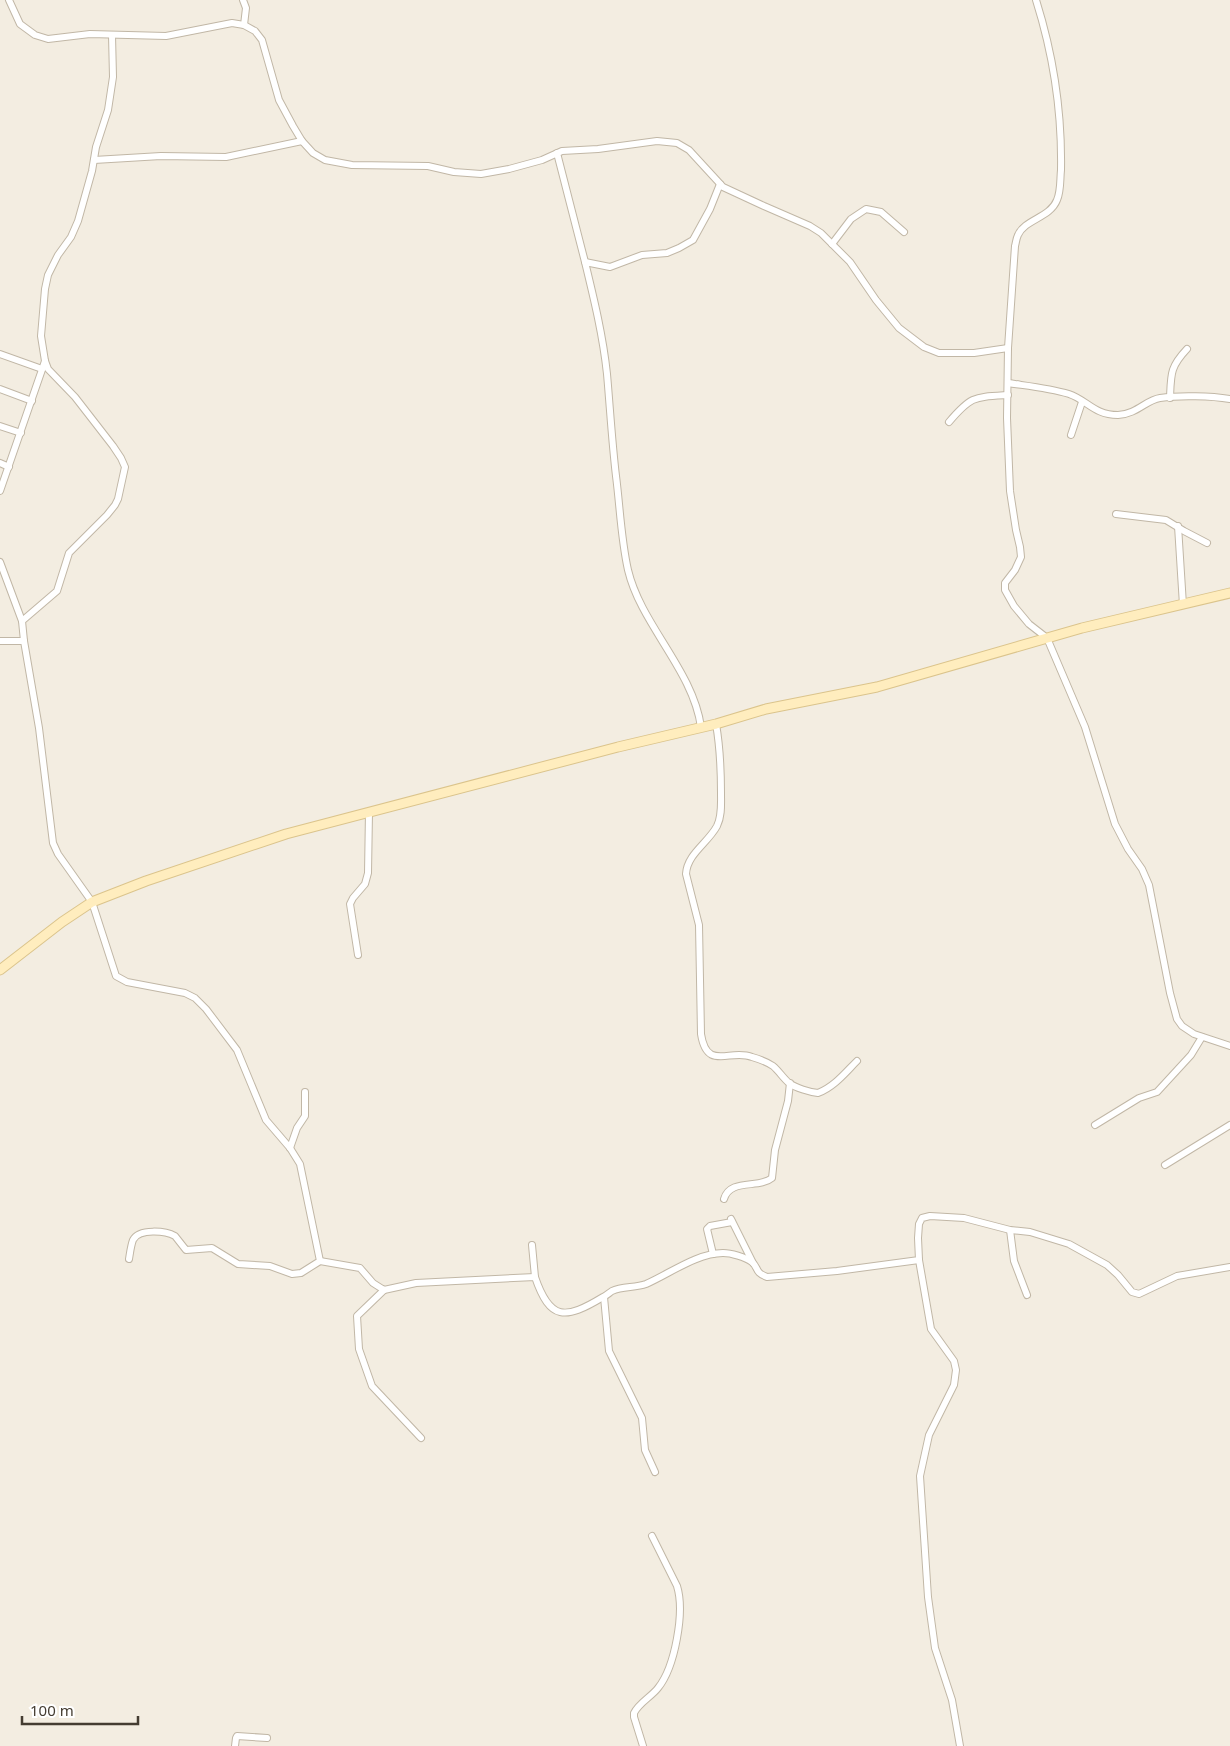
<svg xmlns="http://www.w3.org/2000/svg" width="1230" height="1746" font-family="'Noto Sans',sans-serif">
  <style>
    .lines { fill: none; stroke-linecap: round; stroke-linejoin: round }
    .street-casing { stroke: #c1b7a6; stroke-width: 8 }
    .secondary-casing { stroke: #dbc48c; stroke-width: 11 }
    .street { stroke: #fff; stroke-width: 6 }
    .secondary { stroke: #ffedbe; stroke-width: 9 }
  </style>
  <rect width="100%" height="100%" fill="#f3ede1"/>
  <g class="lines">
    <g class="street-casing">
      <g id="street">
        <polyline points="9,0 20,24 35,35 48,39 90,34 166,36 232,23 244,25 255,31 262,40 279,100 293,126 302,141 313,153 325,160 352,165 428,166 454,172 481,174 509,169 542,160 562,151 598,149 657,141 677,143 689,150 723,187 764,206 810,226 821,233 850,262 876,300 899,328 924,347 939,353 974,353 1008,348"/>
        <polyline points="243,0 246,8 244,25"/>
        <path d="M1036,0C1053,54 1062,114 1061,170C1060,179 1061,191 1057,200C1050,218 1025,219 1018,235C1016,239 1016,243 1015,246L1008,348L1007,418L1010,491L1016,530L1020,547L1021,557L1015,570L1005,583V590L1014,606L1029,624L1047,638L1085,727L1115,824L1128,849L1142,869L1149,885L1170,993L1177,1019L1182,1026L1194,1034L1230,1046"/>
        <path d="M112,35L113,77L108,110L96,147L92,171L78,221L71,237L58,255L48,275L45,289L41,336L45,361L48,369L75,397L113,446L121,458L125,467L118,499L115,505L107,515L69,553L57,591L22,621L24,641L39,728L53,843L58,854L92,902L116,976L127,982L185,993L195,998L206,1009L237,1050L266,1120L290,1148L300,1164L320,1261L301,1273L292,1274L270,1266L238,1264L212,1248L186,1250L175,1236C166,1231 139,1228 133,1240C131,1245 130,1253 129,1259"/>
        <polyline points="557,153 585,262"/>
        <polyline points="94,160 161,156 226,157 302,141"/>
        <polyline points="832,244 851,219 866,209 881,212 904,232"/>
        <polyline points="0,354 42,369"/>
        <path d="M1008,383C1028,386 1049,388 1069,394C1087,400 1094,415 1118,415C1137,414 1146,400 1160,398C1179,395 1212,396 1230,399"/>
        <polyline points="0,389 32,401"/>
        <path d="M1170,398C1171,374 1170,367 1187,349"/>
        <path d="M949,422C971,396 974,397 1008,395"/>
        <polyline points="0,426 21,433"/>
        <polyline points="1071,435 1082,402"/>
        <polyline points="0,463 9,467"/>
        <polyline points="0,491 45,361"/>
        <polyline points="1116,514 1166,520 1184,531 1207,543"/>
        <polyline points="1178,526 1183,605"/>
        <polyline points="0,562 22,621"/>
        <polyline points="0,641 24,641"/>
        <path d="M716,724C720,747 721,769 721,793C721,804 722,816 717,826C708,843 687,854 686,874L699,925L701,1034C707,1072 730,1048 752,1057C759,1059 767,1062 773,1066C779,1071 783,1078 789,1083C796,1088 809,1092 818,1093C834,1087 845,1073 857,1061"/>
        <path d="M701,727C693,670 641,625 628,570C621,539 620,507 616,476C612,442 610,408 607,374C603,336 594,299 585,262L610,267L642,255L667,253L679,248L693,240L710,209L720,184"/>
        <polyline points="358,955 350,904 353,898 365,884 368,873 369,812"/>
        <polyline points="1095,1125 1139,1098 1157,1092 1191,1055 1202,1037"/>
        <polyline points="290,1148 297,1128 305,1116 305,1092"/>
        <polyline points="1165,1165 1230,1125"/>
        <path d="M724,1199C730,1178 759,1189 772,1178L775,1150L788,1101L790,1083"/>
        <polyline points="731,1219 753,1263"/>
        <polyline points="1010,1230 1014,1261 1027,1295"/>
        <polyline points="532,1245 535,1277"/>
        <polyline points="713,1254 707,1229 710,1226 732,1222"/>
        <polyline points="919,1260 931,1329 954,1361 956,1370 954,1385 929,1435 920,1476 928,1597 935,1648 952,1700 960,1746"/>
        <path d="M320,1261L360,1268L373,1283L384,1290L416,1283L535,1277C550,1321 565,1320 603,1297C606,1296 609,1293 612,1291C622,1286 635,1288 646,1284C669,1274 697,1253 723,1253C731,1253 745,1257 752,1262C759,1268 754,1272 767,1277L837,1271L919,1260L918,1238L919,1224L922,1218L930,1216L964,1218L1010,1230L1030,1232L1069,1244L1107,1265L1118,1275L1132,1292L1139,1294L1177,1276L1230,1267"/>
        <polyline points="384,1290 357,1316 359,1349 372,1386 421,1438"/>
        <polyline points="604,1297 609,1351 642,1418 645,1450 655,1472"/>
        <polyline points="235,1746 236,1738 237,1736 267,1738"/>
        <path d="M643,1746L634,1717V1713C639,1703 651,1697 658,1688C675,1667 685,1612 677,1586L652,1536"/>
      </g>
    </g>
    <g class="secondary-casing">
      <polyline id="secondary" points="0,970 62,922 92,902 146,881 286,834 618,747 716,724 766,709 877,687 1082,628 1230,593"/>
    </g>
    <use href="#street" class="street"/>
    <use href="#secondary" class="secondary"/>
  </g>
  <path d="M22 1716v8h116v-8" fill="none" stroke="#443c31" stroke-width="2.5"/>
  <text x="30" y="1716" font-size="15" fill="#443c31" stroke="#ffffff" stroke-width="4" paint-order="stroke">100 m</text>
</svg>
